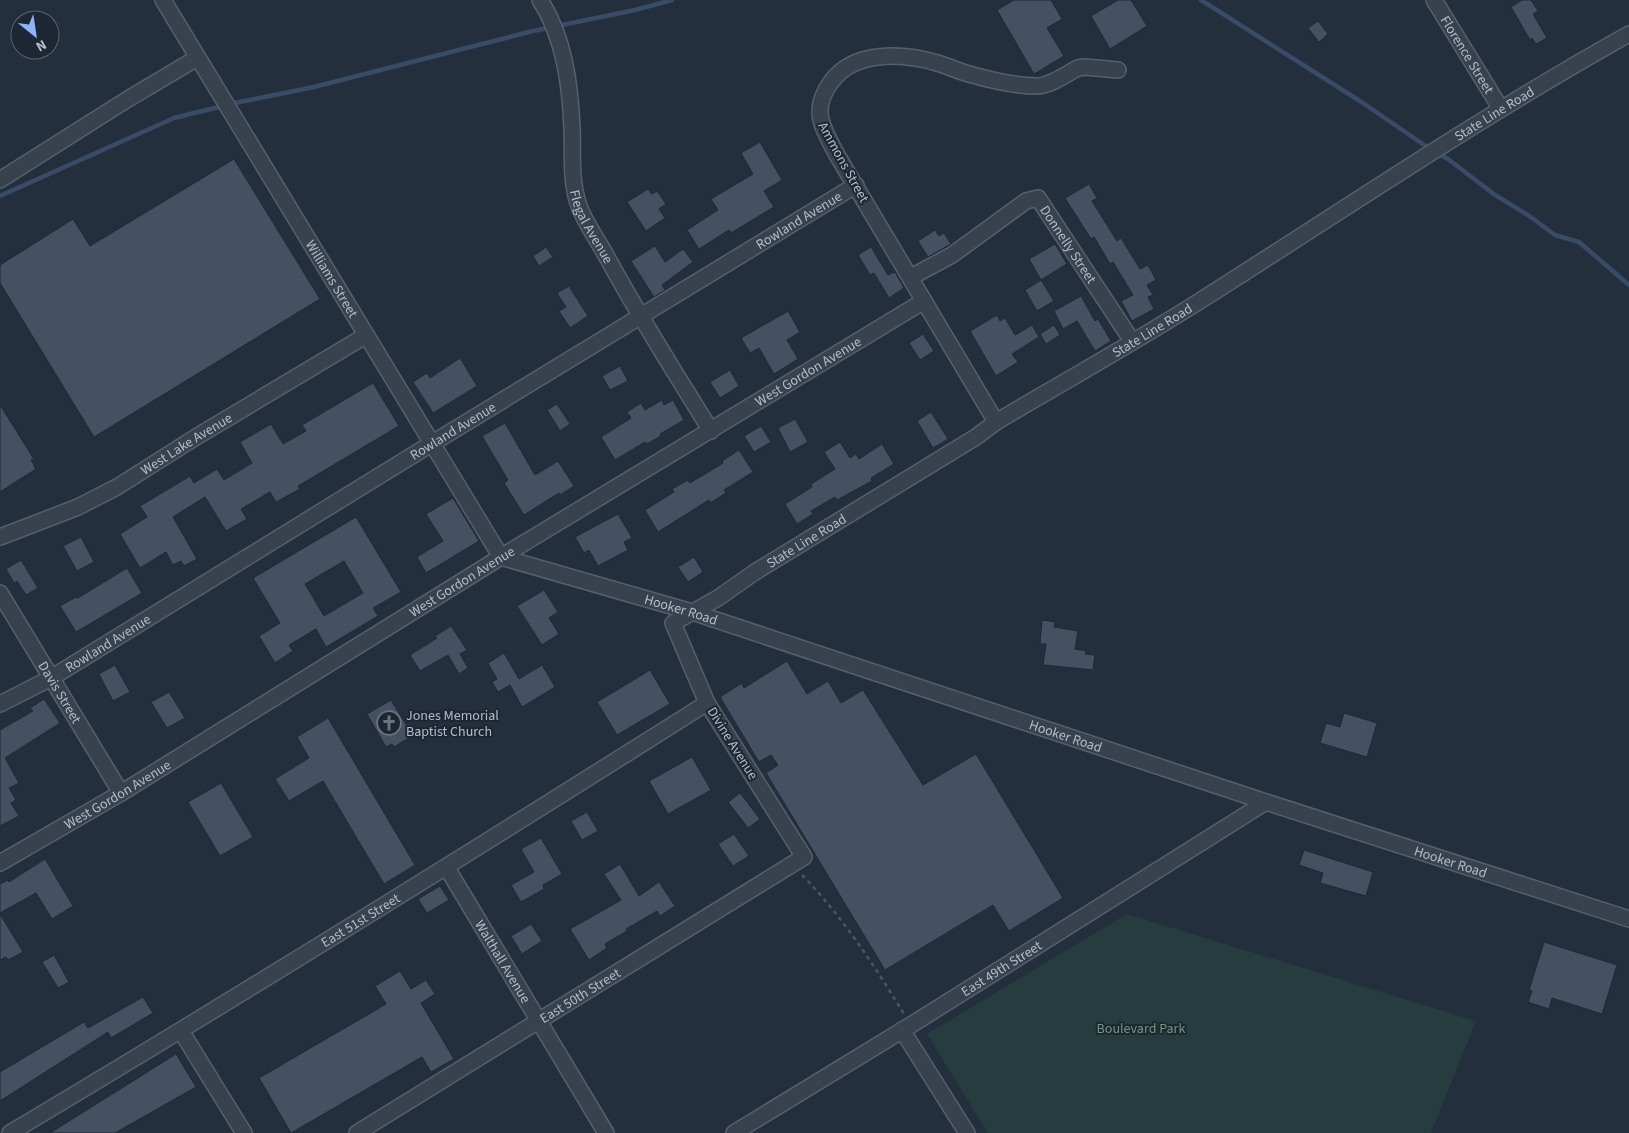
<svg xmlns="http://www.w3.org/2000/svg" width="1629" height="1133" font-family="'Source Sans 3',sans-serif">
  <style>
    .green { fill: #263c3f }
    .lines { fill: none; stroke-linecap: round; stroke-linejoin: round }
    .stream { stroke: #394c67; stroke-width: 4.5 }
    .building { fill: #455162; stroke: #1f2835; fill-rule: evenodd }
    .street-casing { stroke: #565f6c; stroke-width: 18 }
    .path { stroke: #44595c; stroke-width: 2.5; stroke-dasharray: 4 4; stroke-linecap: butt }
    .street { stroke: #38414e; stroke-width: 15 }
    .labels { text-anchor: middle; stroke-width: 4; stroke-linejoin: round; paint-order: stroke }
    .street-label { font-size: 14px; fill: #b4bcc9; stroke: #1d2633 }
    .poi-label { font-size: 14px; fill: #b4bcc9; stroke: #1d2633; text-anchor: start }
    .park-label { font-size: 14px; fill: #6b9a76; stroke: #1d2633 }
  </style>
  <rect width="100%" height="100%" fill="#242f3e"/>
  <polygon class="green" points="1127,914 1476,1021 1431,1133 988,1133 927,1034"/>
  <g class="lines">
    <g class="stream">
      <polyline points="1201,0 1363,103 1430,149"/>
      <polyline points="230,104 314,87 533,31 635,10 672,0"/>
      <polyline points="1437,153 1448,159 1495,195 1528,215 1555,235 1579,242 1629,285"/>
      <polyline points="0,196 174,118 223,106"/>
    </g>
  </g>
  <g class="building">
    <polygon points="1014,0 1051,0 1062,19 1047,28 1064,56 1034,74 997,10"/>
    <polygon points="1118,0 1131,0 1147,26 1110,49 1091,16"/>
    <polygon points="1522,0 1531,0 1538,11 1533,14 1547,38 1536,44 1532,38 1530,40 1511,7"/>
    <polygon points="1318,21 1328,34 1319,42 1308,28"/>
    <polygon points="760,142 782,180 764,191 774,207 731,233 729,230 699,249 687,230 718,210 711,199 753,174 741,153"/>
    <polygon points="234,159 320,299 94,437 0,283 0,265 73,219 90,246"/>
    <polygon points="1089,184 1097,198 1092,201 1117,241 1121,238 1140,269 1148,265 1156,280 1147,285 1153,295 1148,297 1154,309 1132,321 1121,301 1133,295 1113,262 1110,264 1094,237 1091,239 1065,198"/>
    <polygon points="648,189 652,194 657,191 666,204 659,209 665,218 646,231 627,202"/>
    <polygon points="935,230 939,236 944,233 951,244 928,257 918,241"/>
    <polygon points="1055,244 1067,264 1041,280 1029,259"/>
    <polygon points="655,246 665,262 683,249 693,262 662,285 665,290 654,297 631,261"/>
    <polygon points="546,247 553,257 539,266 533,256"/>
    <polygon points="871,247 888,275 895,272 904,288 889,298 874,273 870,275 858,255"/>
    <polygon points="1041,280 1054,301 1037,311 1025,290"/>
    <polygon points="569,286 588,316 570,328 559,311 566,307 557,293"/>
    <polygon points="1081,296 1095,321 1098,319 1111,341 1095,351 1077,321 1063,329 1054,311"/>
    <polygon points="788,311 800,332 787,340 798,359 774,374 759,348 750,353 741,338"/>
    <polygon points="997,315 1000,321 1005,318 1015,335 1032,325 1039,337 1012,354 1018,362 996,376 970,331"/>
    <polygon points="1054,325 1060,335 1046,344 1040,334"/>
    <polygon points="923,334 934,351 920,360 909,343"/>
    <polygon points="460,358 477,386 433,413 413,382 427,373 430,378"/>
    <polygon points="620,366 628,381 610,390 602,376"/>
    <polygon points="730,370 739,386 720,398 710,382"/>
    <polygon points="373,383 399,426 298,486 300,489 276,502 270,492 241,509 247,519 226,531 205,497 173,517 197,559 184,566 181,561 173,565 166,552 140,568 120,534 147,517 140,506 190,476 194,483 217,469 224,480 252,463 240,442 271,424 283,444 306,431 302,425"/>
    <polygon points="662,400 664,405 673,400 684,420 660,434 661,436 647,444 645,442 615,460 601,437 631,418 627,412 641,403 645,410"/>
    <polygon points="557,404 570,424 560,431 547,410"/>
    <polygon points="0,405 34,459 31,460 36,469 0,492"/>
    <polygon points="931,412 948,439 933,448 917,421"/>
    <polygon points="795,419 808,442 790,452 778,428"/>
    <polygon points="505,423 535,475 558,461 574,486 560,495 559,493 524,515 504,483 508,480 482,436"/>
    <polygon points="761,426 771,442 754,452 744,436"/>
    <polygon points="840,442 850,458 856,454 859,459 882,444 894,464 871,478 872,481 837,500 835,497 811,511 813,514 797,524 785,504 812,487 811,484 835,469 824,452"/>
    <polygon points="739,450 753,472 724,490 726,493 710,503 709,500 658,532 645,510 674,492 672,489 688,480 690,483 723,463 722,461"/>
    <polygon points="453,498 479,541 426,573 417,557 443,541 426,514"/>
    <polygon points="618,514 632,538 624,542 628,550 598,566 589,550 584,553 575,537"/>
    <path d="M356,517L401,592L373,608L378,616L326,647L316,629L289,645L293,651L275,663L259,636L280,623L253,578ZM344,561L363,593L324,616L305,584Z"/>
    <polygon points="81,537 94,562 77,571 63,546"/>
    <polygon points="694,557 703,572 688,582 678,567"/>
    <polygon points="21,560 38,588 26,595 17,581 14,583 6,569"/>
    <polygon points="127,568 142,593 76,632 60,606 76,597 78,598"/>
    <polygon points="544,590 558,612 549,618 559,634 542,645 517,606"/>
    <polygon points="1042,620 1055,622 1054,627 1078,631 1075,649 1086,651 1085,654 1095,655 1093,670 1043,665 1046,644 1040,644"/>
    <polygon points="451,626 467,650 460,654 468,668 459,674 448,655 420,671 410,655 437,638 435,636"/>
    <polygon points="504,653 519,679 542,665 555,687 522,707 510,685 498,692 492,682 497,679 488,663"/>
    <polygon points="787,661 807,694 828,681 841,703 863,690 923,785 976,754 1063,898 1009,931 993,905 885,970 766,773 778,765 771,755 759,762 720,697 742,683 744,688"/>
    <polygon points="115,665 130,692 113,701 99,674"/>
    <polygon points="650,670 670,704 617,735 597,702"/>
    <polygon points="169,692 185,718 167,728 151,702"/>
    <polygon points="44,699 60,723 5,758 19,783 9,788 16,800 11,803 19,816 0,826 0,730 33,711 30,708"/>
    <polygon points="391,700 411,733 407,735 409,738 394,747 392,744 386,747 367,714"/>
    <polygon points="1344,713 1377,723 1367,757 1320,743 1326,723 1340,727"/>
    <polygon points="328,718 415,865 384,884 323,781 289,801 275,779 309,758 297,737"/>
    <polygon points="692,757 711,790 668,814 649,781"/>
    <polygon points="221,783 253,837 220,856 188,802"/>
    <polygon points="740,793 760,819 748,828 728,802"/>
    <polygon points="587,812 598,831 582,840 571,821"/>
    <polygon points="734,834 749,856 733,866 718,844"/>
    <polygon points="541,838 562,874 543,885 544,889 521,902 511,885 534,872 521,849"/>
    <polygon points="1304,850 1373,872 1366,896 1320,883 1323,873 1299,865"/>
    <polygon points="45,859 73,906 52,919 36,893 0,913 0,884 8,880 9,882"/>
    <polygon points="620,864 639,896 659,882 675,906 660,916 657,911 626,929 627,931 605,944 607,948 589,960 570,929 621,900 604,874"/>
    <polygon points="440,886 449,900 427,913 418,899"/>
    <polygon points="0,914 23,952 8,960 6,957 0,960"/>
    <polygon points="531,924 542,941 522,954 511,936"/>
    <polygon points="1544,942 1617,965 1602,1014 1552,998 1549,1009 1528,1002 1532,991 1529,990"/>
    <polygon points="54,955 69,982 58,988 42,962"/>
    <polygon points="400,971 411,989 426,980 435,994 421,1003 454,1059 431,1072 422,1057 291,1133 259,1078 386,1004 375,986"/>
    <polygon points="143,997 153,1013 111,1038 108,1032 0,1101 0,1072 84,1022 88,1028"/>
    <polygon points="176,1054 196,1087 115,1133 50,1133"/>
  </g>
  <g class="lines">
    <g class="street-casing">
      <g id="street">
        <path id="s1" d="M163,0L501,557L692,612L1266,802L1629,919"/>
        <path id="s2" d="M540,0C564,37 570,83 572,127C573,153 570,181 579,206C585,223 599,242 608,259C640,318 676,374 711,431"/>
        <path id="s3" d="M1434,0L1501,109"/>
        <polyline points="0,180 128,99 197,58"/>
        <path id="s4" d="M911,277L952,255L1026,201L1038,198L1132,341"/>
        <path d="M996,422L837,155C823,128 810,111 831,82C854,50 903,53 937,63C948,66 958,71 969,74C990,80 1015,86 1037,86C1050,86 1066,74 1078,68L1085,67L1118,70"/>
        <path id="s5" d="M0,537L78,507L117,487L196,437L365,336"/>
        <path id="s6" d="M0,593L121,793"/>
        <path id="s7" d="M0,704L51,678L431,444L856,185"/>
        <path id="s8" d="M0,863L121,793L501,557L924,301"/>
        <path id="s9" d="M447,868L606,1133"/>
        <polyline points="902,1030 967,1133"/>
        <polyline points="181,1031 244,1133"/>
        <path id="s10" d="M10,1133C245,993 476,849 707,703"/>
        <path id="s11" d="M357,1133L804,857L707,703L673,623L718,598L755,572L976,437L996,422C1062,383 1130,345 1195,304C1339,213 1480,117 1629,34"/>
        <path id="s12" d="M734,1133L911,1025L1266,802"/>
      </g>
    </g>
    <path class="path" d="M802,875C842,916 874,965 904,1014"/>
    <use href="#street" class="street"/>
  </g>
  <defs>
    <g id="church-ring" transform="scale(1.25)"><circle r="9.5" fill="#1d2633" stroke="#6b7280" stroke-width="1.5"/><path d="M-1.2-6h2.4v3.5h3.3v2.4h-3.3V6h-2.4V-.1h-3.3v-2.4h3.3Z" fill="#6b7280"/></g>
  </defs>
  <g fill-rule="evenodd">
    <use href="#church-ring" x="389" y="723"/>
  </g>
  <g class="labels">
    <g class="street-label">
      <text dy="5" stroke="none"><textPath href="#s3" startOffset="64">Florence Street</textPath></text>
      <text dy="5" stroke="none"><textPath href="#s11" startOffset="1761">State Line Road</textPath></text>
      <text transform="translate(844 162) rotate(61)" y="5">Ammons Street</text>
      <text dy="5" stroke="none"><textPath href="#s7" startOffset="934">Rowland Avenue</textPath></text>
      <text dy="5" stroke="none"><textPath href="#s2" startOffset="236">Flegal Avenue</textPath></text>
      <text dy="5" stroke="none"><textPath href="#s4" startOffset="206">Donnelly Street</textPath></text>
      <text dy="5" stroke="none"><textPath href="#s1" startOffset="326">Williams Street</textPath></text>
      <text dy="5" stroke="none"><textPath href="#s11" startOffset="1356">State Line Road</textPath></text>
      <text dy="5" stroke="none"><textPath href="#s8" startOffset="946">West Gordon Avenue</textPath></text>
      <text dy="5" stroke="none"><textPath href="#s7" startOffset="529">Rowland Avenue</textPath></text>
      <text dy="5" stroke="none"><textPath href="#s5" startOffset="209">West Lake Avenue</textPath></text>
      <text dy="5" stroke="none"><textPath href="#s11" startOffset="951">State Line Road</textPath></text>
      <text dy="5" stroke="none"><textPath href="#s8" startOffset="541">West Gordon Avenue</textPath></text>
      <text dy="5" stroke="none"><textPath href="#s1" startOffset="839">Hooker Road</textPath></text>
      <text dy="5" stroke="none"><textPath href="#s7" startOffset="124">Rowland Avenue</textPath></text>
      <text dy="5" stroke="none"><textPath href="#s6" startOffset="116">Davis Street</textPath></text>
      <text dy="5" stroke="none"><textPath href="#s1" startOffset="1244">Hooker Road</textPath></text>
      <text transform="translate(733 743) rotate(58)" y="5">Divine Avenue</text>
      <text dy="5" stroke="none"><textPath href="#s8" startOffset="136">West Gordon Avenue</textPath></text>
      <text dy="5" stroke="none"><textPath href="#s1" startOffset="1649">Hooker Road</textPath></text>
      <text dy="5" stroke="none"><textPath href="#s10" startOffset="410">East 51st Street</textPath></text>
      <text dy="5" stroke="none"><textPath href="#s9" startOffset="109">Walthall Avenue</textPath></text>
      <text dy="5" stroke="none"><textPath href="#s12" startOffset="314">East 49th Street</textPath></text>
      <text dy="5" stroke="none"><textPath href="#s11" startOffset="262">East 50th Street</textPath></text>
    </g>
    <g class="poi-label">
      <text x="406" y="720">Jones Memorial<tspan x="406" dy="16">Baptist Church</tspan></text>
    </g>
    <g class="park-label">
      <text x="1141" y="1033">Boulevard Park</text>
    </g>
  </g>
  <g transform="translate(35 35) rotate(150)"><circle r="24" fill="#1d2633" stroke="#59626f"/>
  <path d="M0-4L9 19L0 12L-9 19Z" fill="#8ab4f8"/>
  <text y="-8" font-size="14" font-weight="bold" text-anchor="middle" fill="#b4bcc9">N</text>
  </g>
</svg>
